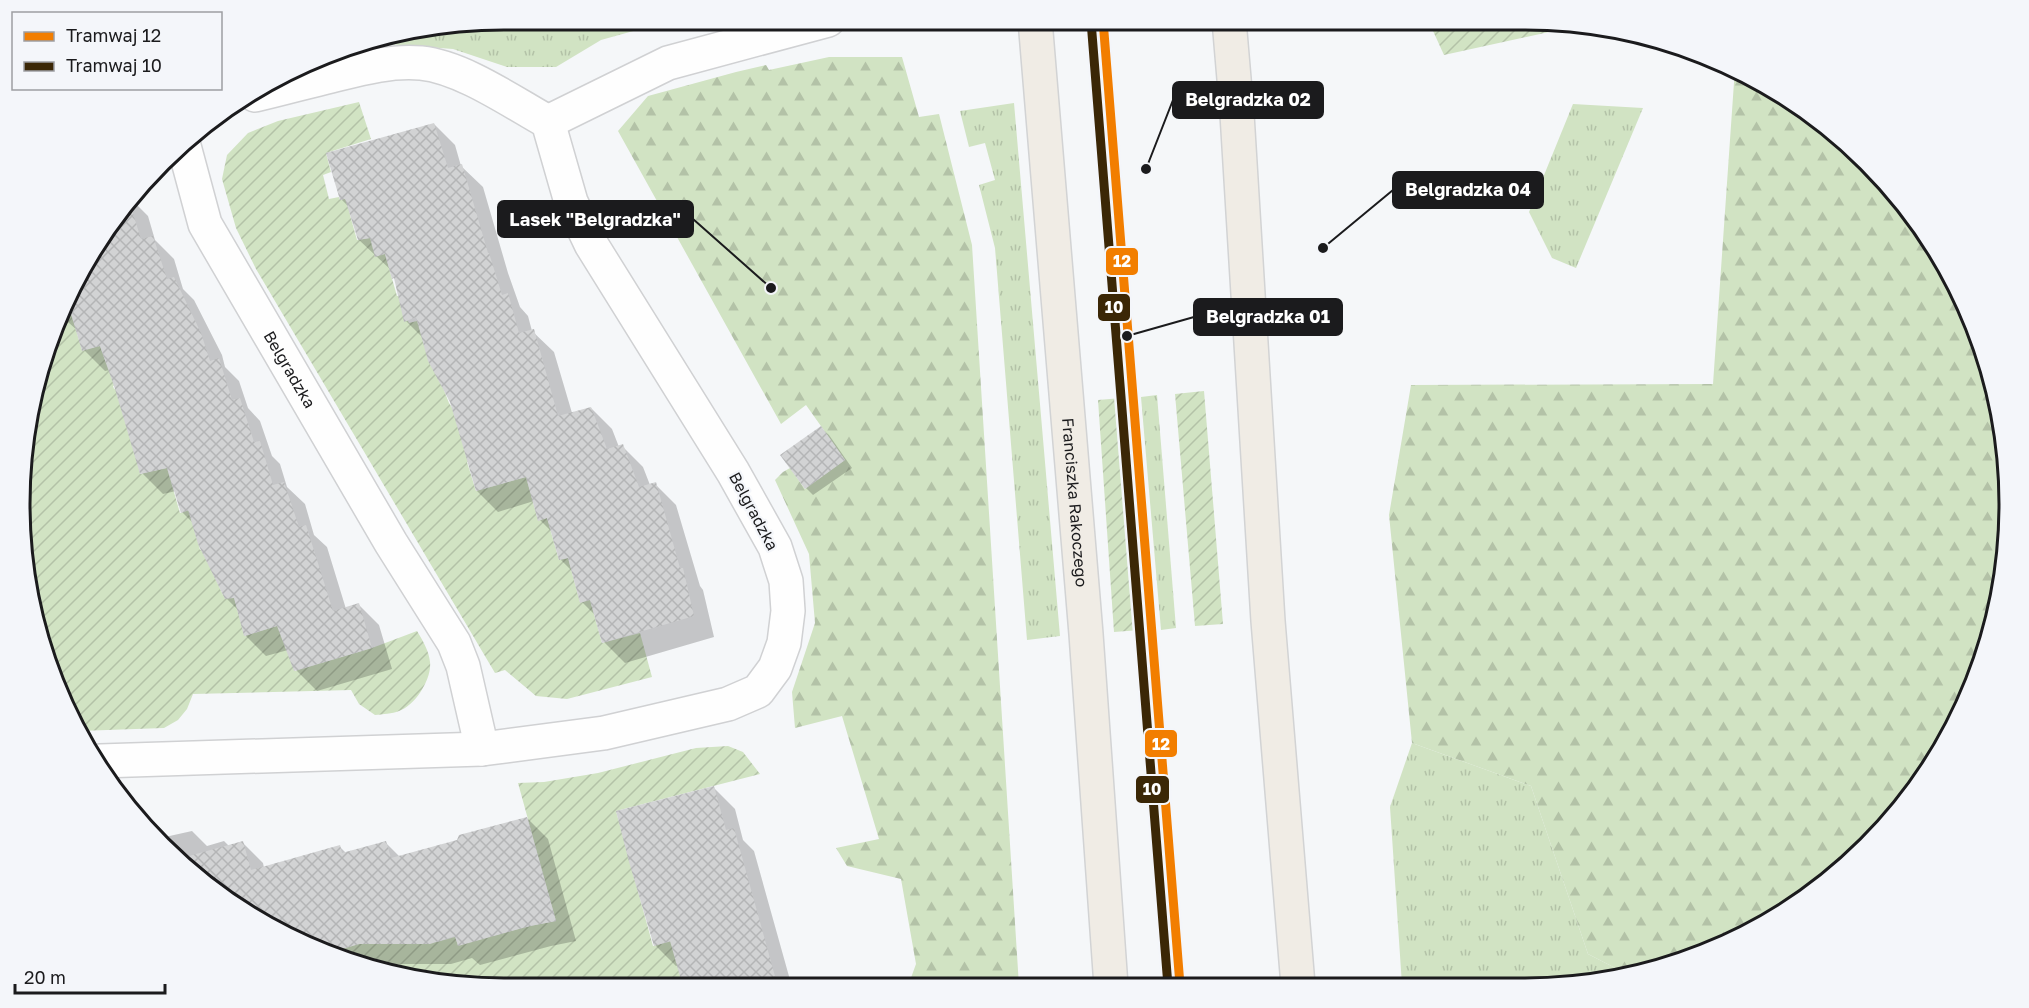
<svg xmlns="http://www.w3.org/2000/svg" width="2029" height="1008" font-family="'Golos Text',sans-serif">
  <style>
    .grass { fill: url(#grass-tufts) }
    .forest { fill: url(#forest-firs) }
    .garden { fill: url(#garden-furrows) }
    .shadow { fill: #0003 }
    .building { fill: url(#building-cross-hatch) }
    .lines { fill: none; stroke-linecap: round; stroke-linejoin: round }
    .minor-casing { stroke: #d0d1d3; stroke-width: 36 }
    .major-casing { stroke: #d2d3d4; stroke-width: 36 }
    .minor { stroke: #fefefe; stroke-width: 33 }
    .major { stroke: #f0ece5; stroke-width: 33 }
    .tram-1-casing { stroke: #f4f6fa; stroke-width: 14 }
    .tram-2-casing { stroke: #f4f6fa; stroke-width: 14 }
    .tram-1 { stroke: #f27e00; stroke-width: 9 }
    .tram-2 { stroke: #3b2706; stroke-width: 9 }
    .labels { text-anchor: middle; stroke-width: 4.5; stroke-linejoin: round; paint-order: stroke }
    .street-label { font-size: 16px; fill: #1b1b1d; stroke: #f4f6fa }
    .rim { fill: none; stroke: #1b1b1d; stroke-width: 3 }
    .leader { fill: none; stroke: #1b1b1d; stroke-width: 2 }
    .callout-dot { fill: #1b1b1d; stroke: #f4f6fa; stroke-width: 2 }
    .callout { fill: #1b1b1d; stroke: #1b1b1d; stroke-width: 2 }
    .callout-label { font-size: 18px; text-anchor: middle; font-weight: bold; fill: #fff }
    .line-badge { stroke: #f4f6fa; stroke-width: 2 }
    .badge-label { font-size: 16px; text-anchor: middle; font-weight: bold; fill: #fff }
  </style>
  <defs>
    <pattern id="grass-tufts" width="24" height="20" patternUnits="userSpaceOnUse" patternTransform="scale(1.5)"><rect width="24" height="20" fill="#d1e3c3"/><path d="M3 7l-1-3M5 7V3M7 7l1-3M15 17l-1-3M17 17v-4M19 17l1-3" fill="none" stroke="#b3c2a7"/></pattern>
    <pattern id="forest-firs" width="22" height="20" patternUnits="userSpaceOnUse" patternTransform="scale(1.5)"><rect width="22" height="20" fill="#d1e3c3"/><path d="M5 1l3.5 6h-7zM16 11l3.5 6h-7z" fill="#b3c2a7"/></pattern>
    <pattern id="garden-furrows" width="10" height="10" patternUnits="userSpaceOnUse" patternTransform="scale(1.5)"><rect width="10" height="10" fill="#d1e3c3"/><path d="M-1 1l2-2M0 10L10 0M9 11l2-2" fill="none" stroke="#b3c2a7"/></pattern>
    <pattern id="building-cross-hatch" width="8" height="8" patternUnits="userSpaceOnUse" patternTransform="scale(1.5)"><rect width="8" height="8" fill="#d2d3d4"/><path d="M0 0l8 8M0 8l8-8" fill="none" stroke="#b4b5b6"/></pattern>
  </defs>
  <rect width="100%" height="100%" fill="#f5f7f9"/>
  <g class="grass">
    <polygon points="504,20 673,20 601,40 556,67 507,67 453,49 374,43 335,53 348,45"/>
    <polygon points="1014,103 1060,636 1027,640 995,248 979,185 995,180 985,143 969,147 960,111"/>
    <polygon points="1573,104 1643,108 1576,268 1552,258 1529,212"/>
    <polygon points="1157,395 1176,628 1161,630 1141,397"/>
    <polygon points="1412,743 1531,786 1588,954 1627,974 1589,984 1402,985 1390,807"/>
  </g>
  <g class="forest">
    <polygon points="829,57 902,57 919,117 939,114 972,245 1019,986 908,986 916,964 901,879 847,866 836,848 879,839 842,716 795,728 792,692 815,623 809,554 775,480 783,472 790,468 805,489 845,460 806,405 781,424 618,131 648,96 736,72 766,65 769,70"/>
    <polygon points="1735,68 1820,119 1889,184 1944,261 1984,348 2005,440 2008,535 1993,629 1960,718 1909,799 1820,889 1710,952 1627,974 1588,954 1531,786 1412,743 1389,515 1411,385 1713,384"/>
  </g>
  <g class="garden">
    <polygon points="1428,20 1556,21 1581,25 1444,55"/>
    <polygon points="359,102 371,139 326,153 331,172 323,175 329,199 339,197 340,200 348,198 350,215 357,240 370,238 385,254 397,296 406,294 404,321 408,321 409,323 417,321 449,403 484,457 467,462 476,491 526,477 538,520 547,518 559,560 568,558 580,602 590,600 602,643 640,633 652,677 567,699 536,696 505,670 495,673 256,269 236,228 222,179 227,155 248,133 278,121"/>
    <path d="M69,307L82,350L100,346L106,363L113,362L119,384L113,386L114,389L122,387L140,474L167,468L180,513L190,510L200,550L202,549L223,595L233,594L245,636L280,625L295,671L372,648L417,631C423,641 429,651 430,662C432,679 415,706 399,711C392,714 383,714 375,715L359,704L351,690L193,694L187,709L178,720L164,728L79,731L69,718L24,567L29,409L57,318L61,309Z"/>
    <polygon points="1204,391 1223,624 1195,626 1175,394"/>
    <polygon points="1122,398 1140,630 1114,632 1098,400"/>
    <polygon points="728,746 743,752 760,774 616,811 653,946 680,939 683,987 473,987 379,972 315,948 322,946 341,932 345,948 366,942 386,931 391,944 411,939 437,942 455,937 458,945 530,926 556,921 518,783 544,782 598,773 696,748"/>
  </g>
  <g class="shadow">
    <polygon points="434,124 455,145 461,166 483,187 508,273 520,307 528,316 532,331 554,352 572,413 591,408 612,429 619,447 622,446 643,467 650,485 655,484 676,505 700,586 703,590 714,637 625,663 604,642 597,617 582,602 573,572 561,560 553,533 540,520 534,501 498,512 477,491 452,402 424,339 406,321 396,281 392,271 359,240 350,208 341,199"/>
    <polygon points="133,201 148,216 155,240 174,259 183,289 194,300 222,355 225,367 239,381 248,408 260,421 272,456 280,464 287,487 305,504 314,535 327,547 346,609 358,604 379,625 392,669 317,691 296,670 288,650 266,656 245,635 239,611 226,598 194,524 182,512 176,491 163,494 142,473 110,370 105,371 84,350 78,331 59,314 101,235"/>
    <polygon points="821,428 829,435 852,468 813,495 806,488"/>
    <polygon points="714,788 735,809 743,840 754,851 792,987 686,987 679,965 676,966 655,945"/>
    <polygon points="527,818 548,839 576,941 551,946 480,965 472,958 451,964 366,964 362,961 354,963 290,939 162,847 156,839 192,831 207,846 224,841 229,846 242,842 263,863 264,868 339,846 346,853 385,842 400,857 458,841"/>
  </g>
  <g class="building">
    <polygon points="434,123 448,168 462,164 488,253 489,253 502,295 508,293 519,333 534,329 558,416 591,407 607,449 623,444 639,487 656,482 680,568 683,568 694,616 602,643 590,600 580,603 568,558 559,560 547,518 538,521 526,477 476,491 450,402 428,361 416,317 404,322 394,278 392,279 385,254 375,257 370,238 358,240 345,199 340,200 326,153"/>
    <polygon points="130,204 141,239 153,236 167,279 174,277 201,333 210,361 219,358 232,400 240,398 254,442 260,441 273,485 284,482 299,527 306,525 333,611 359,603 372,648 294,671 277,626 244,636 234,598 225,599 198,544 188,510 181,513 167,468 140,474 115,389 100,346 82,351 67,300 101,235"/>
    <polygon points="821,426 845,460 805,489 780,455"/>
    <polygon points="714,786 726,830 734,828 776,980 751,987 683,987 670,941 654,946 629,862 616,811"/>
    <polygon points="527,817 556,921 530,926 458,946 455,936 430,944 359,944 329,953 290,939 178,859 243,841 251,870 340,845 342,853 386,841 391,858 457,840 459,835"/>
  </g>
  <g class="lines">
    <g class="minor-casing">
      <g id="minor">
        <polyline points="548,122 668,63 828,20"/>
        <path id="s1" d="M184,146L205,224L391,543L454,643L463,666L482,749"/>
        <path d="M100,761L482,749L604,733L728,704L758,691L775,668L784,643L788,611L786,581L775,547L733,472L591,244L571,202L548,122C512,102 462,67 421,63C391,60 359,69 331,76C306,82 281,89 255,95"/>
      </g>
    </g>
    <g class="major-casing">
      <g id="major">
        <path id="s2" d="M1035,20L1086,634L1111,986"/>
        <polyline points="1229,20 1237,114 1268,621 1298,985"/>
      </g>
    </g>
    <use href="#minor" class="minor"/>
    <use href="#major" class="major"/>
    <g class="tram-1-casing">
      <polyline id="tram-1" points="1103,20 1180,985"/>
    </g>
    <g class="tram-2-casing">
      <polyline id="tram-2" points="1091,21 1168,986"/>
    </g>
    <use href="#tram-1" class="tram-1"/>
    <use href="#tram-2" class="tram-2"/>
  </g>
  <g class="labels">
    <g class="street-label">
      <text dy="6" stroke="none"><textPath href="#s1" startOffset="249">Belgradzka</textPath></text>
      <text dy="6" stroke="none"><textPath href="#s2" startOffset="484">Franciszka Rakoczego</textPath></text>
      <text transform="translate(754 511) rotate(62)" y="6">Belgradzka</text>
    </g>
  </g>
  <path d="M0 0H2029V1008H0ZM504 30H1525A474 474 0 0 1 1999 504V504A474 474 0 0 1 1525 978H504A474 474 0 0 1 30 504V504A474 474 0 0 1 504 30Z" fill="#f4f6fa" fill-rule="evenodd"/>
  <path class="rim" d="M504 30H1525A474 474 0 0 1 1999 504V504A474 474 0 0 1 1525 978H504A474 474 0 0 1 30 504V504A474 474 0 0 1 504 30Z"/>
  <path class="leader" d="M1146 169L1173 100M1323 248L1393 190M771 288L693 219M1127 336L1194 317"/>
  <g class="callout-dot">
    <circle cx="1146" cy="169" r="6"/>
    <circle cx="1323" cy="248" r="6"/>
    <circle cx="771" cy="288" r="6"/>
    <circle cx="1127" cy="336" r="6"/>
  </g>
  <g class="callout">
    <rect x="1173" y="82" width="150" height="36" rx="6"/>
    <rect x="1393" y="172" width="150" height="36" rx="6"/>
    <rect x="498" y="201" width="195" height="36" rx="6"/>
    <rect x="1194" y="299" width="148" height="36" rx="6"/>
  </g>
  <g class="callout-label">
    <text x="1248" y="106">Belgradzka 02</text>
    <text x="1468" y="196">Belgradzka 04</text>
    <text x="595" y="226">Lasek "Belgradzka"</text>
    <text x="1268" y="323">Belgradzka 01</text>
  </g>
  <g class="line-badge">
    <rect x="1105" y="247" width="34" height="29" rx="6" fill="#f27e00"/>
    <rect x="1097" y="293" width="34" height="29" rx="6" fill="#3b2706"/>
    <rect x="1144" y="729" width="34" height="29" rx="6" fill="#f27e00"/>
    <rect x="1135" y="775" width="35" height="29" rx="6" fill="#3b2706"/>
  </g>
  <g class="badge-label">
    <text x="1122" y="267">12</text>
    <text x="1114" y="313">10</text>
    <text x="1161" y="750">12</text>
    <text x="1152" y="795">10</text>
  </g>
  <rect x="12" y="12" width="210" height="78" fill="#f4f6fa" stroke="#9d9ea2" stroke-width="1.5"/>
  <rect x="24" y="32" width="30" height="9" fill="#f27e00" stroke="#9d9ea2" stroke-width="1.5"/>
  <text x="66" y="42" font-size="18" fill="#1b1b1d">Tramwaj 12</text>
  <rect x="24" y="62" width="30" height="9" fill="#3b2706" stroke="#9d9ea2" stroke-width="1.5"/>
  <text x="66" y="72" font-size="18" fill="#1b1b1d">Tramwaj 10</text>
  <path d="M15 984v9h150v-9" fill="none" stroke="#1b1b1d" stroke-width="3"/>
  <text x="24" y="984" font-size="18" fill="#1b1b1d" stroke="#f4f6fa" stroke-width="4.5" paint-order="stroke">20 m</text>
</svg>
